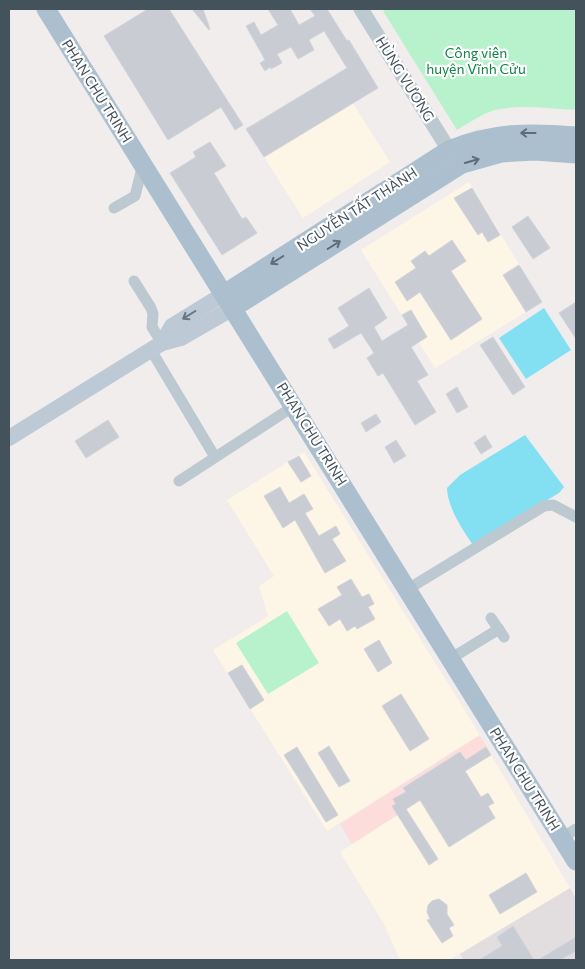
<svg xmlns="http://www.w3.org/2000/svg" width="585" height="969" font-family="Commissioner,sans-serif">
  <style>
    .commercial { fill: #fdf5e5 }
    .education { fill: #e2dedf }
    .medical { fill: #fcdddb }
    .green { fill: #b8f2cc }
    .water { fill: #82e0f2 }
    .building { fill: #c9cdd3; stroke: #d1d4da }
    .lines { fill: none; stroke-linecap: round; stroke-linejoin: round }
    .minor { stroke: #bdc9d1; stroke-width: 11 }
    .tertiary { stroke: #bdc9d1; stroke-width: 15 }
    .secondary { stroke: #bdcad6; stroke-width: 16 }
    .primary { stroke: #abbfcf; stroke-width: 19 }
    .oneway { stroke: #5e6d79 }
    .oneway2 { stroke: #687681 }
    .labels { text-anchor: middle; stroke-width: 4.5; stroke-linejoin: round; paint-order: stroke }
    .park-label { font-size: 14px; fill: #108344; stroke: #fff }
    .street-label { font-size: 14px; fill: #44525c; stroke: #fff }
  </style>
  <rect width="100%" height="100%" fill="#f1eded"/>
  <g class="commercial">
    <polygon points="335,75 390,162 303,218 246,129"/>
    <polygon points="469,182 542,302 435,368 361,250"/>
    <polygon points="304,452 480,735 327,831 213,650 268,616 259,586 274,576 227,500"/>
    <polygon points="491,755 570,888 449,960 400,960 384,924 340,852"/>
  </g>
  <polygon class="education" points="570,888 576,899 576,960 464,960 460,954"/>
  <polygon class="medical" points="480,735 491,755 352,844 340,824"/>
  <g class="green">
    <path d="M387,9H576V110C550,109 520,104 495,110C481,114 469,123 457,130L383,11Z"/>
    <polygon points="287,611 319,663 268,694 236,643"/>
  </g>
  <g class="water">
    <polygon points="544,308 571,350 526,379 499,338"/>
    <path d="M525,435L564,487L559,493L473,545C463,531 447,506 447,488L460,475Z"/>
  </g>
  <g class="building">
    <polygon points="148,9 169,9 243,125 235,130 221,107 168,140 104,36"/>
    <polygon points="192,9 203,9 210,29 209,30"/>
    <polygon points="268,9 290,9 299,25 315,16 310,9 327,9 347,41 349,40 378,88 264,157 246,129 347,68 324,31 309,40 314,50 298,59 291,47 277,54 282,63 271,69 270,67 265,71 260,63 265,60 246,26 254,22 261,35 278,25"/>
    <polygon points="210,142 226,166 214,173 242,219 246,217 257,233 222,255 170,173 196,157 193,152"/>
    <polygon points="472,188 500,235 488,242 482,232 478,235 454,198"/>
    <polygon points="528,216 550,248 533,259 512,227"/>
    <polygon points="452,240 466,261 451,271 482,319 451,340 420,292 407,301 395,282 416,268 411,261 425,251 429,256"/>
    <polygon points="519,265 542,302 526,312 503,275"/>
    <polygon points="369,288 387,318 374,327 382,341 408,325 402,315 411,310 427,337 411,347 428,375 417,381 436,412 415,425 383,373 378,376 367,358 374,353 361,333 334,349 328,339 349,326 338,308"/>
    <polygon points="576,302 576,339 559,313"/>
    <polygon points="493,337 525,387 513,395 480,345"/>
    <polygon points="457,387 468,407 457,413 446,394"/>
    <polygon points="376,414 381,422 366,432 361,423"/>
    <polygon points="108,420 119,437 86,458 75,441"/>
    <polygon points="485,435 492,447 481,454 474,443"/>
    <polygon points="396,440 406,456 394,463 385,447"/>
    <polygon points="299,456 311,476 301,482 288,462"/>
    <polygon points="280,487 289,503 304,494 313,509 305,513 319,536 336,526 340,534 332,539 346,561 325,573 295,520 283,528 264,496"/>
    <polygon points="351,579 362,597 369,594 374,604 368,607 375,619 357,629 355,626 347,631 340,619 329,626 318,609 342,595 337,587"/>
    <polygon points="379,640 392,663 378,672 364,649"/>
    <polygon points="242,665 264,700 250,709 228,673"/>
    <polygon points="401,694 429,739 410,751 382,706"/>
    <polygon points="329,746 350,781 339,787 318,753"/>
    <polygon points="297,747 338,815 326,822 284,755"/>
    <polygon points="486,747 491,755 465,771 481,797 488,793 494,803 488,806 495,818 449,847 420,800 406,809 438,859 429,865 392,806 396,804 393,799 406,792 403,788 460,752 466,760"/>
    <polygon points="526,873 537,892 500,914 489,895"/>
    <polygon points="439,899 447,905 447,914 454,925 449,928 453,936 442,943 427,920 430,919 427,912 428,905 432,901"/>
    <polygon points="513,926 534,960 479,960 502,946 497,937"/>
    <polygon points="576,937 576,951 560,960 538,960"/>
  </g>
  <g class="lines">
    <g class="minor">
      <polyline points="114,208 135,196 141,172 145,167"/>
      <polyline points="134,281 151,308 153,314 152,327 162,343"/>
      <polyline points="151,350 215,457"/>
      <polyline points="179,481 294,406"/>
      <polyline points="408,589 544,506 553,505 576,517"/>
      <polyline points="491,618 504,637"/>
      <polyline points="450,659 499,629"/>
      <polyline points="562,838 576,829"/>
    </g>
    <polyline class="tertiary" points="361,9 449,150"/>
    <g class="secondary">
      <polyline points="162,343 172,326 224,294"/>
      <polyline points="9,438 162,343 181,338 233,308"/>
    </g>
    <g class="primary">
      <polyline points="46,9 576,861"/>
      <path d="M224,294L449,150C493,132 529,132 576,136"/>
      <polyline points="233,308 462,164 501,153 535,151 576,154"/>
    </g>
  </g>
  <defs><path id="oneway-shaft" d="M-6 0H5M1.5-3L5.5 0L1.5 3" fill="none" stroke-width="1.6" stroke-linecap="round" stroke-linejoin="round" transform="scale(1.25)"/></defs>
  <g class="oneway">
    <use href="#oneway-shaft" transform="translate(528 133) rotate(180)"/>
    <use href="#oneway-shaft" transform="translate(472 161) rotate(-16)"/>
    <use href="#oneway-shaft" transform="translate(334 245) rotate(-32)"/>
    <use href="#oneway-shaft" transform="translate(277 260) rotate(148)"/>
  </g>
  <use class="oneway2" href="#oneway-shaft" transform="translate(189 315) rotate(148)"/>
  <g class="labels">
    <g class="park-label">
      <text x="476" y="58">Công viên<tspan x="476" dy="16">huyện Vĩnh Cửu</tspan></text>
    </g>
    <g class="street-label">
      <text transform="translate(405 79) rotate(58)" y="5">HÙNG VƯƠNG</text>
      <text transform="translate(97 91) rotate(58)" y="5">PHAN CHU TRINH</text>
      <text transform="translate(357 209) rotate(-33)" y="5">NGUYỄN TẤT THÀNH</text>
      <text transform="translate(312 434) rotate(58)" y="5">PHAN CHU TRINH</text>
      <text transform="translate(525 779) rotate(58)" y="5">PHAN CHU TRINH</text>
    </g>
  </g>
  <rect width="585" height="969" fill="none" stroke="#44525c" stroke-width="20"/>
</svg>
